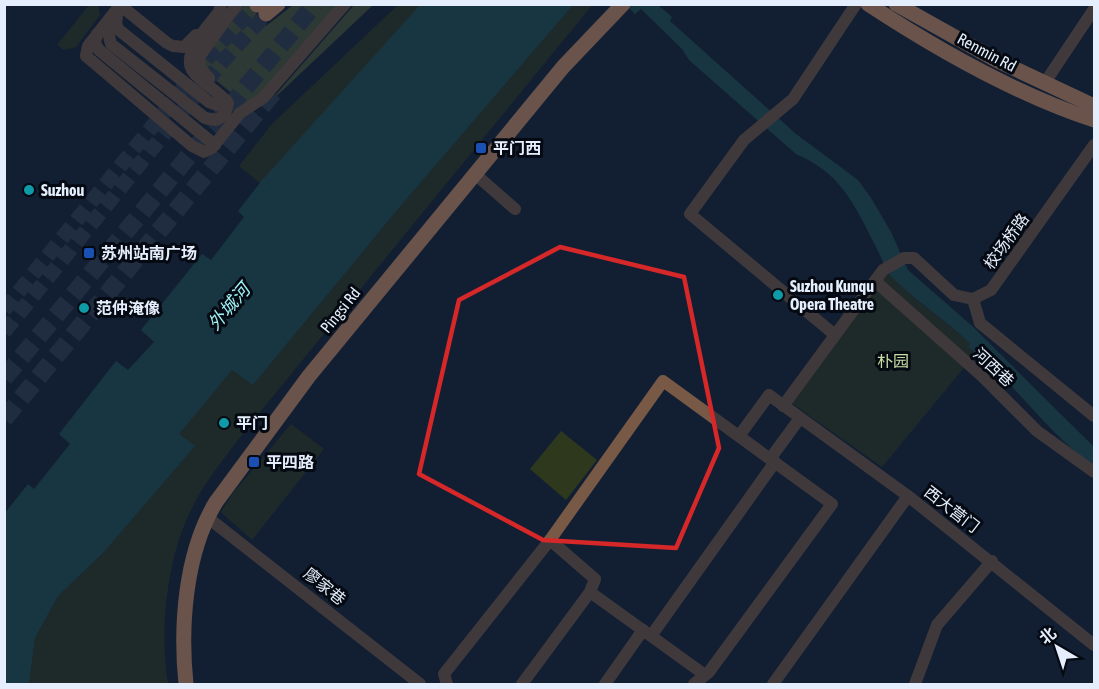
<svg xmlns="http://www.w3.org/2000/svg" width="1099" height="689" font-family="'Asap Condensed','Noto Sans SC',sans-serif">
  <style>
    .green { fill: #2e381d }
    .forest { fill: #4d5939 }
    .water { fill: #215254 }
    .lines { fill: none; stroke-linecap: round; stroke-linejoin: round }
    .major-tunnel { stroke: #323e51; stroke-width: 15; stroke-dasharray: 15 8; stroke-linecap: butt }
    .highway-tunnel { stroke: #323e51; stroke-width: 18; stroke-dasharray: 18 9; stroke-linecap: butt }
    .minor { stroke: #785946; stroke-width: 12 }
    .major { stroke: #d39369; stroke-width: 15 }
    .marked { fill: none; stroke: #d62828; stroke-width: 4.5; stroke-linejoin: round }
    .transit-dot { fill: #1a4fb4; stroke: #050911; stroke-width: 2 }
    .culture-dot { fill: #0f9aa8; stroke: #050911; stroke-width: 2 }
    .labels { text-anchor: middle; stroke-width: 6; stroke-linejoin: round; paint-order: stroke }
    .street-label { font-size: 16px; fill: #e5eefc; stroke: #050911 }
    .poi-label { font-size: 16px; font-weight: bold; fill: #e5eefc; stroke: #050911; text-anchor: start }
    .park-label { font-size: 16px; fill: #c6dea3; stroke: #050911 }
    .water-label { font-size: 18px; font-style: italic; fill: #9bf1f4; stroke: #050911 }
  </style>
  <rect width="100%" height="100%" fill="#121f33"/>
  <g class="green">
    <polygon points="89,5 98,5 100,15 76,47 64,50 57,45"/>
    <polygon points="398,5 421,5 260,183 239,166 272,124"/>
    <path d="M573,5H592L247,428C228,454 206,479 192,508C167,556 159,631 168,684H29L35,638L58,596L103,553L194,447L178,434L232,370L253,385L403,203Z"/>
    <path d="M887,269C909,300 945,318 970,344L968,347L976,353L882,467L790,402Z"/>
    <polygon points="291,424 324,449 252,540 221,512 233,493"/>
    <polygon points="561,431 597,460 566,500 530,469"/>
  </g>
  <g class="forest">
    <polygon points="244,5 249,5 266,26 293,5 339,5 265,90 245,104 208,74 203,59 210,46"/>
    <polygon points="354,5 373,5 265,107"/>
  </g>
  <g class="water">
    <polygon points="421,4 573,5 403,203 253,385 232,370 179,434 195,446 103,553 58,596 35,638 29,684 5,684 5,513 28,484 34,489 70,444 59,434 116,361 128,370 154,342 141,330 202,254 211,260 244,217 238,211 263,179"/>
    <path d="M626,5H658L672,17L670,21L796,134L858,180L871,198L891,232L908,270L971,325L1094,447V466C1046,433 1015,381 968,347L970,344C947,320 917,303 893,278C885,269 881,256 875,245C854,204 841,173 796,154L689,60L682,49L641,9L635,14Z"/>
  </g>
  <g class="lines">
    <g class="major-tunnel">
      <polyline points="4,310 214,50 257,5"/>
      <polyline points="4,332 223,61 266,14"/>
    </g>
    <g class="highway-tunnel">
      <polyline points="4,378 315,4"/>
      <polyline points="4,419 278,87"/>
    </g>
    <g class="minor">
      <polyline points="121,4 88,46 86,56 192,146 204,152 212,148 240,113 263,98 345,4"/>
      <polyline points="120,5 167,43 173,46 184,47 196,35"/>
      <polyline points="117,15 116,24 119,30 209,102 220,106 226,100"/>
      <path d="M112,19L108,32L111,44L205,118L216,120L225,115L228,103C219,92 205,85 195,74C178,56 208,26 219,12L221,4"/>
      <polyline points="97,34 95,43 99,50 215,145"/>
      <polyline points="209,78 200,68 199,57 237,4"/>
      <polyline points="1044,84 1094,9"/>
      <polyline points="475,174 515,209"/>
      <polyline points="875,281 982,376 1037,431 1094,472"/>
      <polyline points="973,299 980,323 1094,416"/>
      <polyline points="835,335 690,214 744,140 793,99 856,4"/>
      <polyline points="783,406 883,270 904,258 914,258 954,295 973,299 991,290 1094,145"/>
      <polyline points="739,436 769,395 908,496 1094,645"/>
      <polyline points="770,459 800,418"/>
      <polyline points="207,517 420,684"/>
      <polyline points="590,592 705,675"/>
      <polyline points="651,636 775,462"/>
      <polyline points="447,684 444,674 550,540 663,381 832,504 709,672 694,684"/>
      <polyline points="522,684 590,592 595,579 550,540"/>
      <polyline points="605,684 643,630"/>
      <polyline points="773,684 908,496"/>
      <polyline points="915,684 937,625 992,561"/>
    </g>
    <g class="major">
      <path d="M868,4C938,50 1015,94 1094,120"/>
      <polyline points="896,4 996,60 1094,106"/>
      <polyline points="257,5 258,4"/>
      <polyline points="266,14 278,4"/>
      <path d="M186,684C180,626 185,553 216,502L309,376L563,67L623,4"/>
    </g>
  </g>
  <path d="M0 0H1099V689H0ZM560,247L684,277L719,448L676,548L543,540L419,474L459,300Z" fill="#121f33" fill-opacity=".55" fill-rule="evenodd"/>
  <path class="marked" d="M560,247L684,277L719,448L676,548L543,540L419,474L459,300Z"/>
  <g class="transit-dot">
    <rect x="475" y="142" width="12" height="12" rx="3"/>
    <rect x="83" y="247" width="12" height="12" rx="3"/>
    <rect x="248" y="456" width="12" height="12" rx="3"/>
  </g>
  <g class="culture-dot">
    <circle cx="29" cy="190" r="6"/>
    <circle cx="778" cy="295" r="6"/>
    <circle cx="84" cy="308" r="6"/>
    <circle cx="224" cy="423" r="6"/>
  </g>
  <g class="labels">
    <g class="street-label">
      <text transform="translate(987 52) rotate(28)" y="6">Renmin Rd</text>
      <text transform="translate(1006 241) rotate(-54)" y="6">校场桥路</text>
      <text transform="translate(340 310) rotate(-51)" y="6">Pingsi Rd</text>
      <text transform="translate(994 367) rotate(43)" y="6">河西巷</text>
      <text transform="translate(952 509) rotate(38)" y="6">西大营门</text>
      <text transform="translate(325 586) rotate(39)" y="6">廖家巷</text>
    </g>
    <g class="poi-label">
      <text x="493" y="154">平门西</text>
      <text x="41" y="196">Suzhou</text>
      <text x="101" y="259">苏州站南广场</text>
      <text x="790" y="292">Suzhou Kunqu<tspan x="790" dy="18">Opera Theatre</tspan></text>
      <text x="96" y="314">范仲淹像</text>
      <text x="236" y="429">平门</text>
      <text x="266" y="468">平四路</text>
    </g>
    <g class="park-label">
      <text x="893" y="367">朴园</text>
    </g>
    <g class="water-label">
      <text transform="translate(229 307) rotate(-50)" y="6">外城河</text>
    </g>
  </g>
  <rect width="1099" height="689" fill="none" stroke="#e5eefc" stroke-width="12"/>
  <g transform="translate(1057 647) rotate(321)" stroke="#050911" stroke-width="4.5" paint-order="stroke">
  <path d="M0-4.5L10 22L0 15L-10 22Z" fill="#e5eefc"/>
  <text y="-9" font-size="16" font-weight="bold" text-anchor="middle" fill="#e5eefc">北</text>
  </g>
</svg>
